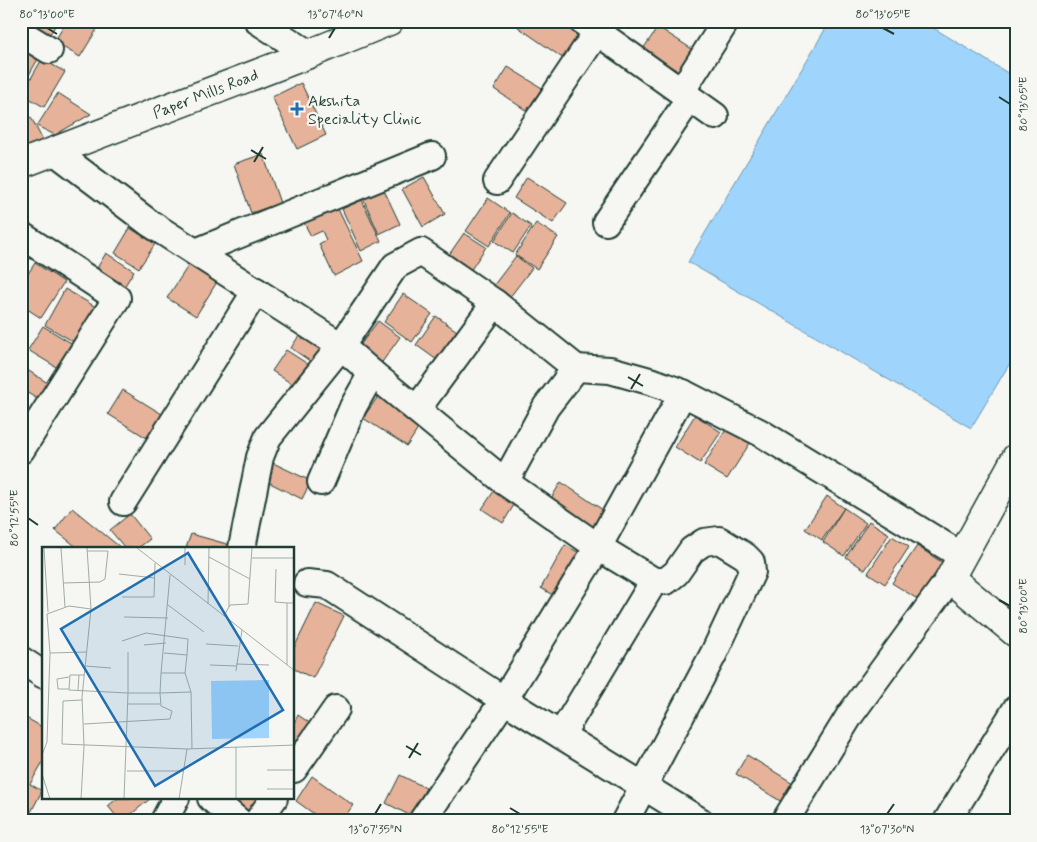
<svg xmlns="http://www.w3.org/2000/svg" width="1037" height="842" font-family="Mynerve,sans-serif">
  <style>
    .water { fill: #9fd4fd; stroke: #6c98ad }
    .building { fill: #e6b299; stroke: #1f3d34 }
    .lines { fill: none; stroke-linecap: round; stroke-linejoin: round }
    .minor-casing { stroke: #1f3d34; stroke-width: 30 }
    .major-casing { stroke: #1f3d34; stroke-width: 31 }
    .minor { stroke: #f6f6f2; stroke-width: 26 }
    .major { stroke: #f6f6f2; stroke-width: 28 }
    .ticks { fill: none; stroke: #1f3d34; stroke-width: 2 }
    .poi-dot { fill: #1f6fb2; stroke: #f6f6f2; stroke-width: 2 }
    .labels { text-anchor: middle; stroke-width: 4.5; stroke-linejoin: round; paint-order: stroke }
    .street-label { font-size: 16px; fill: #1f3d34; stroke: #f6f6f2 }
    .poi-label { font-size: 16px; fill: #1f3d34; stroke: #f6f6f2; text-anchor: start }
    .inset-road { fill: none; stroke: #a0aca6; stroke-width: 1 }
    .view { fill: #1f6fb2; fill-opacity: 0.15; stroke: #1f6fb2; stroke-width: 2.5 }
    .inset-edge { fill: none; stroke: #1f3d34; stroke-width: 2.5 }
    .neatline { fill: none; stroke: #1f3d34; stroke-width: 2 }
    .ticks-label { font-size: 12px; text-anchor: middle; fill: #1f3d34 }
  </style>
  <rect width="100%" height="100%" fill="#f6f6f2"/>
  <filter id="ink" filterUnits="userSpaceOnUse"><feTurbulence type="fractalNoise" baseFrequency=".02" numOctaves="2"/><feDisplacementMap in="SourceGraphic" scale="10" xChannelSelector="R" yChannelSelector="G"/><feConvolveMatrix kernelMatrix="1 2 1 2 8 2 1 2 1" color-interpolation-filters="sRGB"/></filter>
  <g filter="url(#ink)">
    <polygon class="water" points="830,21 922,21 1016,78 1016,353 971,428 688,262"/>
    <g class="building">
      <polygon points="31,21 58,21 47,39 27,27"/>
      <polygon points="67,21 102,21 80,57 54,42"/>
      <polygon points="522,21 569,21 583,31 564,59 518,27"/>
      <polygon points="658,27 698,53 684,75 643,49"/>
      <polygon points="21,49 38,59 21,89"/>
      <polygon points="42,59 65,72 44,107 22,94"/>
      <polygon points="508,67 542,88 527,111 494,89"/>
      <polygon points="301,83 326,135 297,149 272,97"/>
      <polygon points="58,93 91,114 55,135 37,126"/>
      <polygon points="31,117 43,141 28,149 21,135 21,121"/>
      <polygon points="263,154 280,203 251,213 234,164"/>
      <polygon points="424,177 445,214 423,227 402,189"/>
      <polygon points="527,177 567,203 553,223 514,198"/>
      <polygon points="383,188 400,224 379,234 363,198"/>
      <polygon points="488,198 510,213 489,246 466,231"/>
      <polygon points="362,200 381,241 361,251 342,209"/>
      <polygon points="337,207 363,261 334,276 319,244 326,240 322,231 311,236 304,223"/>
      <polygon points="512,213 531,226 513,253 494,241"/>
      <polygon points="536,223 558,237 537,269 515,255"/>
      <polygon points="130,228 155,244 139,268 115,253"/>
      <polygon points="464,233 486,247 466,277 444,262"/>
      <polygon points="106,253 134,271 124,287 96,270"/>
      <polygon points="516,256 532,268 503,306 487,294"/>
      <polygon points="192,260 220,277 196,316 167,298"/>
      <polygon points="35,263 64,282 41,318 21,305 21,284"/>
      <polygon points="65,289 96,307 76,343 45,325"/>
      <polygon points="403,294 432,314 412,342 384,322"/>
      <polygon points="436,316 464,336 444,365 416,345"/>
      <polygon points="378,321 400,337 380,365 358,348"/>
      <polygon points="43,326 76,346 61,370 28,350"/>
      <polygon points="304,328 333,348 320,368 291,348"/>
      <polygon points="286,350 317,370 303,391 272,371"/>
      <polygon points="21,366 54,387 44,403 21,389"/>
      <polygon points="123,390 170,419 155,443 108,414"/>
      <polygon points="379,395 422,423 407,446 363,418"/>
      <polygon points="695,415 721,432 700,463 675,447"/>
      <polygon points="727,428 750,443 727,479 704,465"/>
      <polygon points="271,462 311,481 302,499 262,479"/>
      <polygon points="500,482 520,495 503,523 482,509"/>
      <polygon points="561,482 612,516 600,533 550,500"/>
      <polygon points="827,496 844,508 822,540 805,529"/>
      <polygon points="72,508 121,548 78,548 55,530"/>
      <polygon points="844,508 866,523 844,556 823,542"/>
      <polygon points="130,514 150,539 138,548 125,548 110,530"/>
      <polygon points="869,521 889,534 865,570 846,557"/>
      <polygon points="191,534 234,546 233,548 186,548"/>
      <polygon points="892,536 909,547 885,584 868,573"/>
      <polygon points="565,545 585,556 561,600 541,588"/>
      <polygon points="917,546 943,563 919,600 892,583"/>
      <polygon points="316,603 344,616 313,678 294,669 294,648"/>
      <polygon points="21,715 44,728 44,760 30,784 42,791 31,812 22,807 21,809"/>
      <polygon points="298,715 314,726 294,750 294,723"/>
      <polygon points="747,755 793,783 782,802 736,774"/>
      <polygon points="400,775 426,788 411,816 386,803"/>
      <polygon points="312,776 353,805 342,821 324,821 296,801"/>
      <polygon points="118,798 151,798 123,821 120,821 108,806"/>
      <polygon points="220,798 263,798 249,818"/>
    </g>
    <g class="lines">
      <g class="minor-casing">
        <g id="minor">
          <polyline points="258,21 309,54"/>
          <polyline points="582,21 715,116"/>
          <polyline points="21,33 49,50"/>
          <polyline points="681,92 726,21"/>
          <polyline points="54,151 148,222 341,346 372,373 505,482"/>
          <polyline points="497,181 597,32"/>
          <polyline points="606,222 690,98"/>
          <polyline points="21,235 117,298 21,450"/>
          <polyline points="196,252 432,156"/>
          <polyline points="495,303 576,368"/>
          <polyline points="321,482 353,407 372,373"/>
          <polyline points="123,502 256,291"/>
          <polyline points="242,548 260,457 268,437 341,346 395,266 421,252 495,303 417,409"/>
          <polyline points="307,583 327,585 504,700 422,821"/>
          <polyline points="21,660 44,675"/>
          <polyline points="561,735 654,581"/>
          <polyline points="294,769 336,709"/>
          <polyline points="211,798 238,821"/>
          <polyline points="164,821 176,798"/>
          <polyline points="258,821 274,798"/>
          <polyline points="625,821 714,653 752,572 751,562 745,556 719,540 704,542 692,550 676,573 666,581 654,581 598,547 683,393"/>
          <polyline points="700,821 504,700 598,547 505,482 546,407 576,368 610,370 653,382 683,393 761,433 962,556"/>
          <polyline points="785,821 850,715 950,578"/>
          <polyline points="947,821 1016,709"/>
        </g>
      </g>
      <g class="major-casing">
        <g id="major">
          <polyline points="21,164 309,54 389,21"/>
          <polyline points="1016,458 950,578 1016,633"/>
        </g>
      </g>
      <use href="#minor" class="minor"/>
      <use href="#major" class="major"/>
    </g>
  </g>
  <path class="ticks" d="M47,28L57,34M883,28L894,34M329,38L335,28M999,97L1010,104M251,150L266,159M254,162L263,147M628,377L643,386M631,389L640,374M28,518L38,525M999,600L1010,606M406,746L421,755M409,758L418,743M510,808L520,814M375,814L381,804M887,814L894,804"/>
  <path class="poi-dot" d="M294.5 101.5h5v5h5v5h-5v5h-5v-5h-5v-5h5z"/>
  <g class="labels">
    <g class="street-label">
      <text transform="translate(205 93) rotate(-21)" y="6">Paper Mills Road</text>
    </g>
    <g class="poi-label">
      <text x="308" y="106">Akshita<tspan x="308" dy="18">Speciality Clinic</tspan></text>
    </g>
  </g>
  <g transform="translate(42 547)">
    <rect width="252" height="252" fill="#f6f6f2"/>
    <path d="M227,133V191L170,192L169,134Z" fill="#9fd4fd"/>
    <path class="inset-road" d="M2,1L6,65M19,1L23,60M95,1L253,124M143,1V18M252,1V56M167,10L208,32M210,11H251M234,22L233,55L245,56M77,27L113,31M21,36L58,35L63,32L66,4H45M80,50H112L113,16M166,57L167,1M126,58L162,85M187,60V1M182,69L188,58L206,57L210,1M82,70L126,71M80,94L104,86L146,92L145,108L122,106M164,97L196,99M102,98L124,96M8,106L45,105M194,117L227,118M168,118L194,119M245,118V56H253M43,119L69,121M194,124L200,83M119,126L128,28M143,126L145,108M42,128H28L27,143L86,146V105M27,142H16L15,132L27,130M36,143L37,128M40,153L21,154L20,197L145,202M86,157H118M42,177L128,172L130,164L119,159L118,146L149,145M194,200V252M0,208L5,195L8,106L5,67L27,59L49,62M225,223H253M85,224H142M0,227L8,252M225,242H253M39,252L42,199L40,150L49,62L45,1M82,252L86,146H118L119,126H143L149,145L150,202M137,252L145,202L253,198"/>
    <path class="view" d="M146,6L241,163L113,239L19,82Z"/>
    <rect width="252" height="252" class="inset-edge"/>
  </g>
  <rect width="1037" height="842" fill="none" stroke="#f6f6f2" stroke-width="55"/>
  <rect x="28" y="28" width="982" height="786" class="neatline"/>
  <g class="ticks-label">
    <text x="47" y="18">80°13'00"E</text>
    <text x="335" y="18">13°07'40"N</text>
    <text x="883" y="18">80°13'05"E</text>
    <text transform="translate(1023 104) rotate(-90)" y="4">80°13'05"E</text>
    <text transform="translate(14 518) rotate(-90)" y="4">80°12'55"E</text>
    <text transform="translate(1023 606) rotate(-90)" y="4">80°13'00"E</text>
    <text x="375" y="833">13°07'35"N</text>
    <text x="520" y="833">80°12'55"E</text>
    <text x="887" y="833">13°07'30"N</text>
  </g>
</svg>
